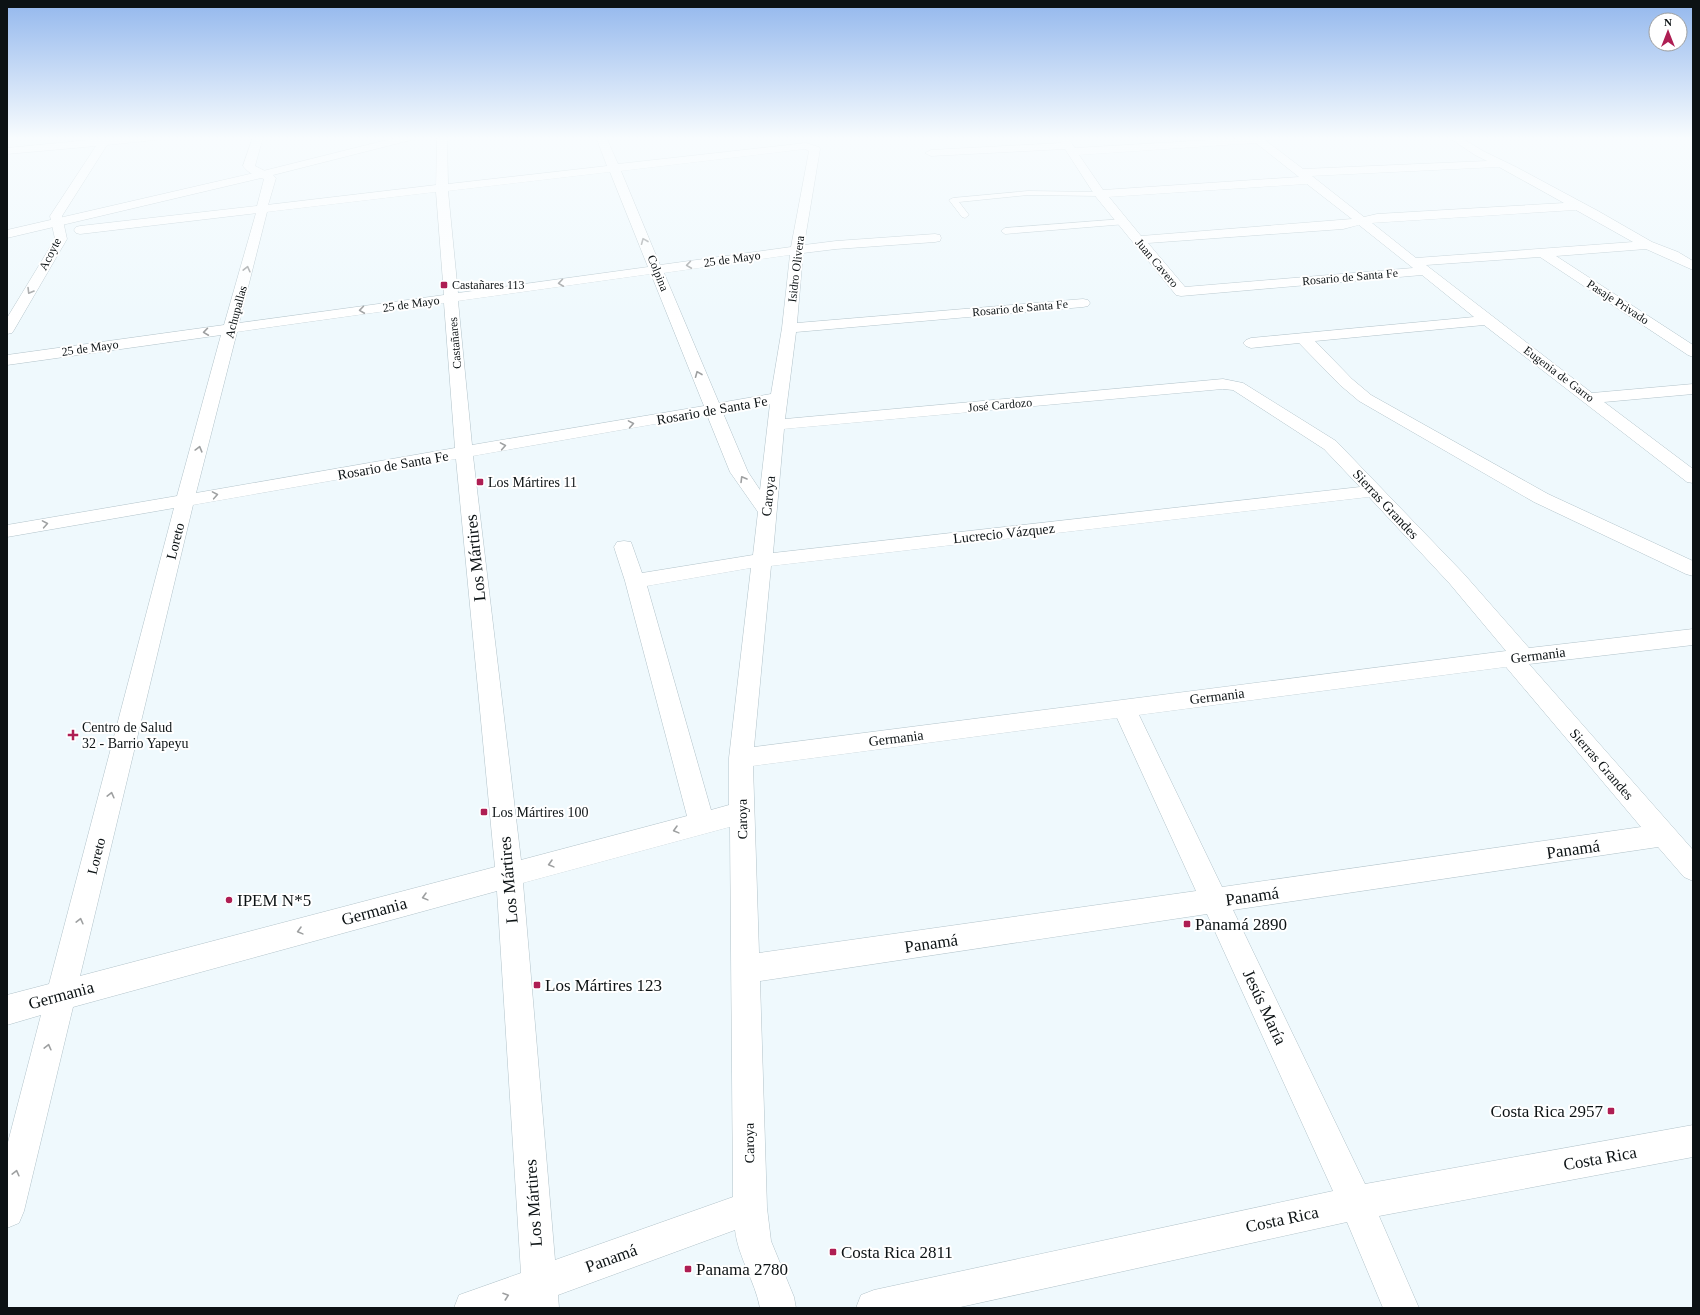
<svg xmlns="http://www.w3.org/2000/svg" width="1700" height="1315" font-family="Georgia,serif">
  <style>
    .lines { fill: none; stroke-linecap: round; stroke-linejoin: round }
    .service-casing { stroke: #b2c3ca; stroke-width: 1 }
    .minor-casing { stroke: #b2c3ca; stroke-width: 1 }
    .secondary-casing { stroke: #b2c3ca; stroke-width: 1 }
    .service { fill: #fff; fill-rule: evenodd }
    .minor { fill: #fff; fill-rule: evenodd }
    .secondary { fill: #fff; fill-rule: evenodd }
    .oneway { stroke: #9ea0a1 }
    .poi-dot { fill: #ae1e53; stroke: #fff; stroke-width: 1.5 }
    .labels { text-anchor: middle; stroke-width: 4; stroke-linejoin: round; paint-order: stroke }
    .far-street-label { font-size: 12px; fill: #0c1214; stroke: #fff }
    .far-poi-label { font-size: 12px; fill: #0c1214; stroke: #fff; text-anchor: start }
    .street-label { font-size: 14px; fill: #0c1214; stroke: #fff }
    .poi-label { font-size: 14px; fill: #0c1214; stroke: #fff; text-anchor: start }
    .near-street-label { font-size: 17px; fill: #0c1214; stroke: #fff }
    .near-poi-label { font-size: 17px; fill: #0c1214; stroke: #fff; text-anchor: start }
  </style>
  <rect width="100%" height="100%" fill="#eff9fd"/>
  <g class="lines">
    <g class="service-casing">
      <g id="service">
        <polygon points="1028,191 1100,192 1104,194 1100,196 1028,195 959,202 969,215 965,218 962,217 949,200 953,198"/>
        <polygon points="1123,219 1126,220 1127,222 1126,224 1005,234 1001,231 1005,228"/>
      </g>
    </g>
    <g class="minor-casing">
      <g id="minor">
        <polygon points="102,137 160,137 155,140 107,145 62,216 67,239 14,330 12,333 7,334 7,318 55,239 50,216 96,146 7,154 7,148 100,139"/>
        <path d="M253,137H263L255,166L267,172L269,174L267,176C258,179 248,173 243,166Z"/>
        <path d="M437,137H447L448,184L607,166L596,137H606L618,164L806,143L819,147L820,149L804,245L836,241L935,234L940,235L941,238L940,241L935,242L836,249L803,253L797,323L1083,299L1088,300L1090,303L1088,306L1083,307L796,332L785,419L1223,379L1243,383L1336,441L1464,574L1529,648L1693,629V645L1529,664L1693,850V881L1684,877L1658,847L1233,910L1365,1184L1693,1125V1157L1379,1216L1419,1308H1383L1347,1222L956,1308H856L861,1295L874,1290L1333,1191L1207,914L760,981L767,1208L771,1241L794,1297L796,1308H760C755,1281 738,1257 735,1230L558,1295L559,1308H454L459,1295L521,1273L497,891L73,1007L24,1211L19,1223L7,1228V1146L41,1015L7,1025V995L49,984L174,508L7,537V525L177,496L221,335L7,365V355L224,325L258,206L436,185ZM805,149L809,151L791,247L660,265L621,171ZM610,172L648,267L458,293L448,191ZM436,192L444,295L239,323L267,212ZM790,255L782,328L771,394L719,403L664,273ZM651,274L704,406L472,445L458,301ZM444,303L455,448L196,493L237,332ZM1223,389L1233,390L1324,449L1360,487L773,553L784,429ZM770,404L760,490L748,472L723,413ZM707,415L730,472L758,512L753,555L642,573L631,542L624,541L617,542L614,547L625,581L687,816L521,860L473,456ZM456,459L495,867L80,976L193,505ZM1369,497L1450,584L1506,651L754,747L771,566ZM751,568L729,758V805L711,810L647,586ZM1506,667L1641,827L1222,887L1139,715ZM1117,718L1196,891L759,953L753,766ZM730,827L733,1197L555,1260L523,883Z"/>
        <path d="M1057,137H1067L1075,148L1261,137L1303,169L1487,161L1475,155L1448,137H1460L1483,151L1516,167L1598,211L1652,242L1678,252L1693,261V270L1646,249L1556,256L1693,345V357L1688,355L1540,257L1426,265L1592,393L1693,384V394L1604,402L1693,469V483L1687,482L1484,325L1315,341L1352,379L1371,395L1548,494L1693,561V576L1686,574L1534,502L1359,401L1340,385L1299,343L1251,348L1246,346L1243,343L1246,340L1251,338L1474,317L1422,275L1181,296L1176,295L1096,197L1065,149L931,156L925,153L931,150L1061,143ZM1256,143L1299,177L1103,190L1079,155ZM1499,167L1564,203L1377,214L1364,217L1312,176ZM1307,184L1352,219L1141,236L1109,197ZM1576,210L1633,242L1416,258L1372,223ZM1359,225L1413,268L1185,287L1148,243L1343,229Z"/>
      </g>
    </g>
    <g class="secondary-casing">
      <polygon id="secondary" points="399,137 416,137 415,139 273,175 276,178 266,212 80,234 76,233 74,230 76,227 80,226 257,206 264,179 261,178 7,238 7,230 263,171"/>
    </g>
    <use href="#service" class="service"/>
    <use href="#minor" class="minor"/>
    <use href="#secondary" class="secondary"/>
  </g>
  <defs><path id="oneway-chevron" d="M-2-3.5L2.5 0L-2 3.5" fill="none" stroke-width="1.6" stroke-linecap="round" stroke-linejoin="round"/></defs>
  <g class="oneway">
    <use href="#oneway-chevron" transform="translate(644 241) rotate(-112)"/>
    <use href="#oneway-chevron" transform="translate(689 265) rotate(172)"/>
    <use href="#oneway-chevron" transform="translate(247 269) rotate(-76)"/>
    <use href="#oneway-chevron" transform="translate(561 283) rotate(172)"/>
    <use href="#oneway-chevron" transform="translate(30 291) rotate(121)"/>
    <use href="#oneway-chevron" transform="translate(362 310) rotate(172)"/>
    <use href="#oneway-chevron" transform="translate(206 332) rotate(172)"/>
    <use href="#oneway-chevron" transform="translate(698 374) rotate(-112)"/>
    <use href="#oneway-chevron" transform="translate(631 424) rotate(-10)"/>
    <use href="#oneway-chevron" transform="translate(503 446) rotate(-10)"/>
    <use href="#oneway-chevron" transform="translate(199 449) rotate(-75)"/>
    <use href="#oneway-chevron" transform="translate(743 479) rotate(-121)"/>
    <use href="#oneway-chevron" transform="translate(215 495) rotate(-10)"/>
    <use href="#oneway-chevron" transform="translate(45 524) rotate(-10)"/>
    <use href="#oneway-chevron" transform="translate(111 795) rotate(-76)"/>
    <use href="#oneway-chevron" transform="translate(676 830) rotate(165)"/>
    <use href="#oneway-chevron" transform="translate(551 864) rotate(165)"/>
    <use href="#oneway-chevron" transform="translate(425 897) rotate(165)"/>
    <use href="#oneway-chevron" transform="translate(80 921) rotate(-76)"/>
    <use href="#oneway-chevron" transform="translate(300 931) rotate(165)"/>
    <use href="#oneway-chevron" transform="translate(48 1047) rotate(-76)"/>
    <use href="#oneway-chevron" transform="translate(16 1173) rotate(-76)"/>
    <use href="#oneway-chevron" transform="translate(506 1296) rotate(-19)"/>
  </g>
  <linearGradient id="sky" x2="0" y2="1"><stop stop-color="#93b7ed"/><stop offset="0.43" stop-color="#f8fcfe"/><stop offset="1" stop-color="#f8fcfe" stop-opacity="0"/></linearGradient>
  <rect width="1700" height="321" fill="url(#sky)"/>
  <g class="poi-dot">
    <rect x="440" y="281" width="8" height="8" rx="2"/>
    <rect x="476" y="478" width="8" height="8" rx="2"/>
    <path d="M71 729h4v4h4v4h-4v4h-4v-4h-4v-4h4z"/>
    <rect x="480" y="808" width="8" height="8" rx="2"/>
    <circle cx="229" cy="900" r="4"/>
    <rect x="1183" y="920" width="8" height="8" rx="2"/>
    <rect x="533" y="981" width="8" height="8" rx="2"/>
    <rect x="1607" y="1107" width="8" height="8" rx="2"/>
    <rect x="829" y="1248" width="8" height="8" rx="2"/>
    <rect x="684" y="1265" width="8" height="8" rx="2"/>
  </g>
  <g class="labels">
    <g class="far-street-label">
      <text transform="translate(50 254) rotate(-63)" y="4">Acoyte</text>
      <text transform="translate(732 259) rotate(-8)" y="4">25 de Mayo</text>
      <text transform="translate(1157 263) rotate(50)" y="4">Juan Cavero</text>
      <text transform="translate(796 269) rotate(-83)" y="4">Isidro Olivera</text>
      <text transform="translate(658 273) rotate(68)" y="4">Colpina</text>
      <text transform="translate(1350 277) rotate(-5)" y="4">Rosario de Santa Fe</text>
      <text transform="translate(1618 302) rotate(33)" y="4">Pasaje Privado</text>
      <text transform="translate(411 304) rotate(-8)" y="4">25 de Mayo</text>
      <text transform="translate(1020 308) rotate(-5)" y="4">Rosario de Santa Fe</text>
      <text transform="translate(236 312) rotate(-75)" y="4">Achupallas</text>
      <text transform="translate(455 343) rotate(-95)" y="4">Castañares</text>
      <text transform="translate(90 348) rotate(-8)" y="4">25 de Mayo</text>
      <text transform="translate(1559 374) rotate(37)" y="4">Eugenia de Garro</text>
      <text transform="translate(1000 405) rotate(-5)" y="4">José Cardozo</text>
    </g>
    <g class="far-poi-label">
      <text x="452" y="289">Castañares 113</text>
    </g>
    <g class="street-label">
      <text transform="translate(712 410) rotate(-10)" y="5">Rosario de Santa Fe</text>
      <text transform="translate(393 465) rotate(-10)" y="5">Rosario de Santa Fe</text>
      <text transform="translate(768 496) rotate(-84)" y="5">Caroya</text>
      <text transform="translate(1386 504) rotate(47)" y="5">Sierras Grandes</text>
      <text transform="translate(1004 533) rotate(-6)" y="5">Lucrecio Vázquez</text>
      <text transform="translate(175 541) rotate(-76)" y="5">Loreto</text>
      <text transform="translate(1538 655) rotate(-7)" y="5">Germania</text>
      <text transform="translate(1217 696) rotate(-7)" y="5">Germania</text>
      <text transform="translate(896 738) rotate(-7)" y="5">Germania</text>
      <text transform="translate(1602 764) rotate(49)" y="5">Sierras Grandes</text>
      <text transform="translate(742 819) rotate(-91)" y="5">Caroya</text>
      <text transform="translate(96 856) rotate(-76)" y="5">Loreto</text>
      <text transform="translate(749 1143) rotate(-91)" y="5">Caroya</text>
    </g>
    <g class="poi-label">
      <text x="488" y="487">Los Mártires 11</text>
      <text x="82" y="732">Centro de Salud<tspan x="82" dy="16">32 - Barrio Yapeyu</tspan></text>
      <text x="492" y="817">Los Mártires 100</text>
    </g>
    <g class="near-street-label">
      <text transform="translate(475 558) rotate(-96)" y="6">Los Mártires</text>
      <text transform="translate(1573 849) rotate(-8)" y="6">Panamá</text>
      <text transform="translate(508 880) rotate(-95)" y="6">Los Mártires</text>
      <text transform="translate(1252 896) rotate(-8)" y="6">Panamá</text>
      <text transform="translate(374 911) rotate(-15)" y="6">Germania</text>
      <text transform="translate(931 943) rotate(-8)" y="6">Panamá</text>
      <text transform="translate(61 995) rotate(-15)" y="6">Germania</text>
      <text transform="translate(1265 1007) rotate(65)" y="6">Jesús María</text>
      <text transform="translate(1600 1158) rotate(-10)" y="6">Costa Rica</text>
      <text transform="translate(533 1203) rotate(-94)" y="6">Los Mártires</text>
      <text transform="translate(1282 1219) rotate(-12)" y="6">Costa Rica</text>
      <text transform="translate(611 1258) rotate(-20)" y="6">Panamá</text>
    </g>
    <g class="near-poi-label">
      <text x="237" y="906">IPEM N*5</text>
      <text x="1195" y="930">Panamá 2890</text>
      <text x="545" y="991">Los Mártires 123</text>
      <text x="1603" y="1117" text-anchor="end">Costa Rica 2957</text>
      <text x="841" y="1258">Costa Rica 2811</text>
      <text x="696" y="1275">Panama 2780</text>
    </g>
  </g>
  <rect width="1700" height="1315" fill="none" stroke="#0c1214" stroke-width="16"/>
  <g transform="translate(1668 32)"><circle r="19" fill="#ffffff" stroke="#9ea0a1"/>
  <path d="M0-3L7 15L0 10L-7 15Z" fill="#ae1e53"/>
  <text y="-6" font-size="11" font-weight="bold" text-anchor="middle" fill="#0c1214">N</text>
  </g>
</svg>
